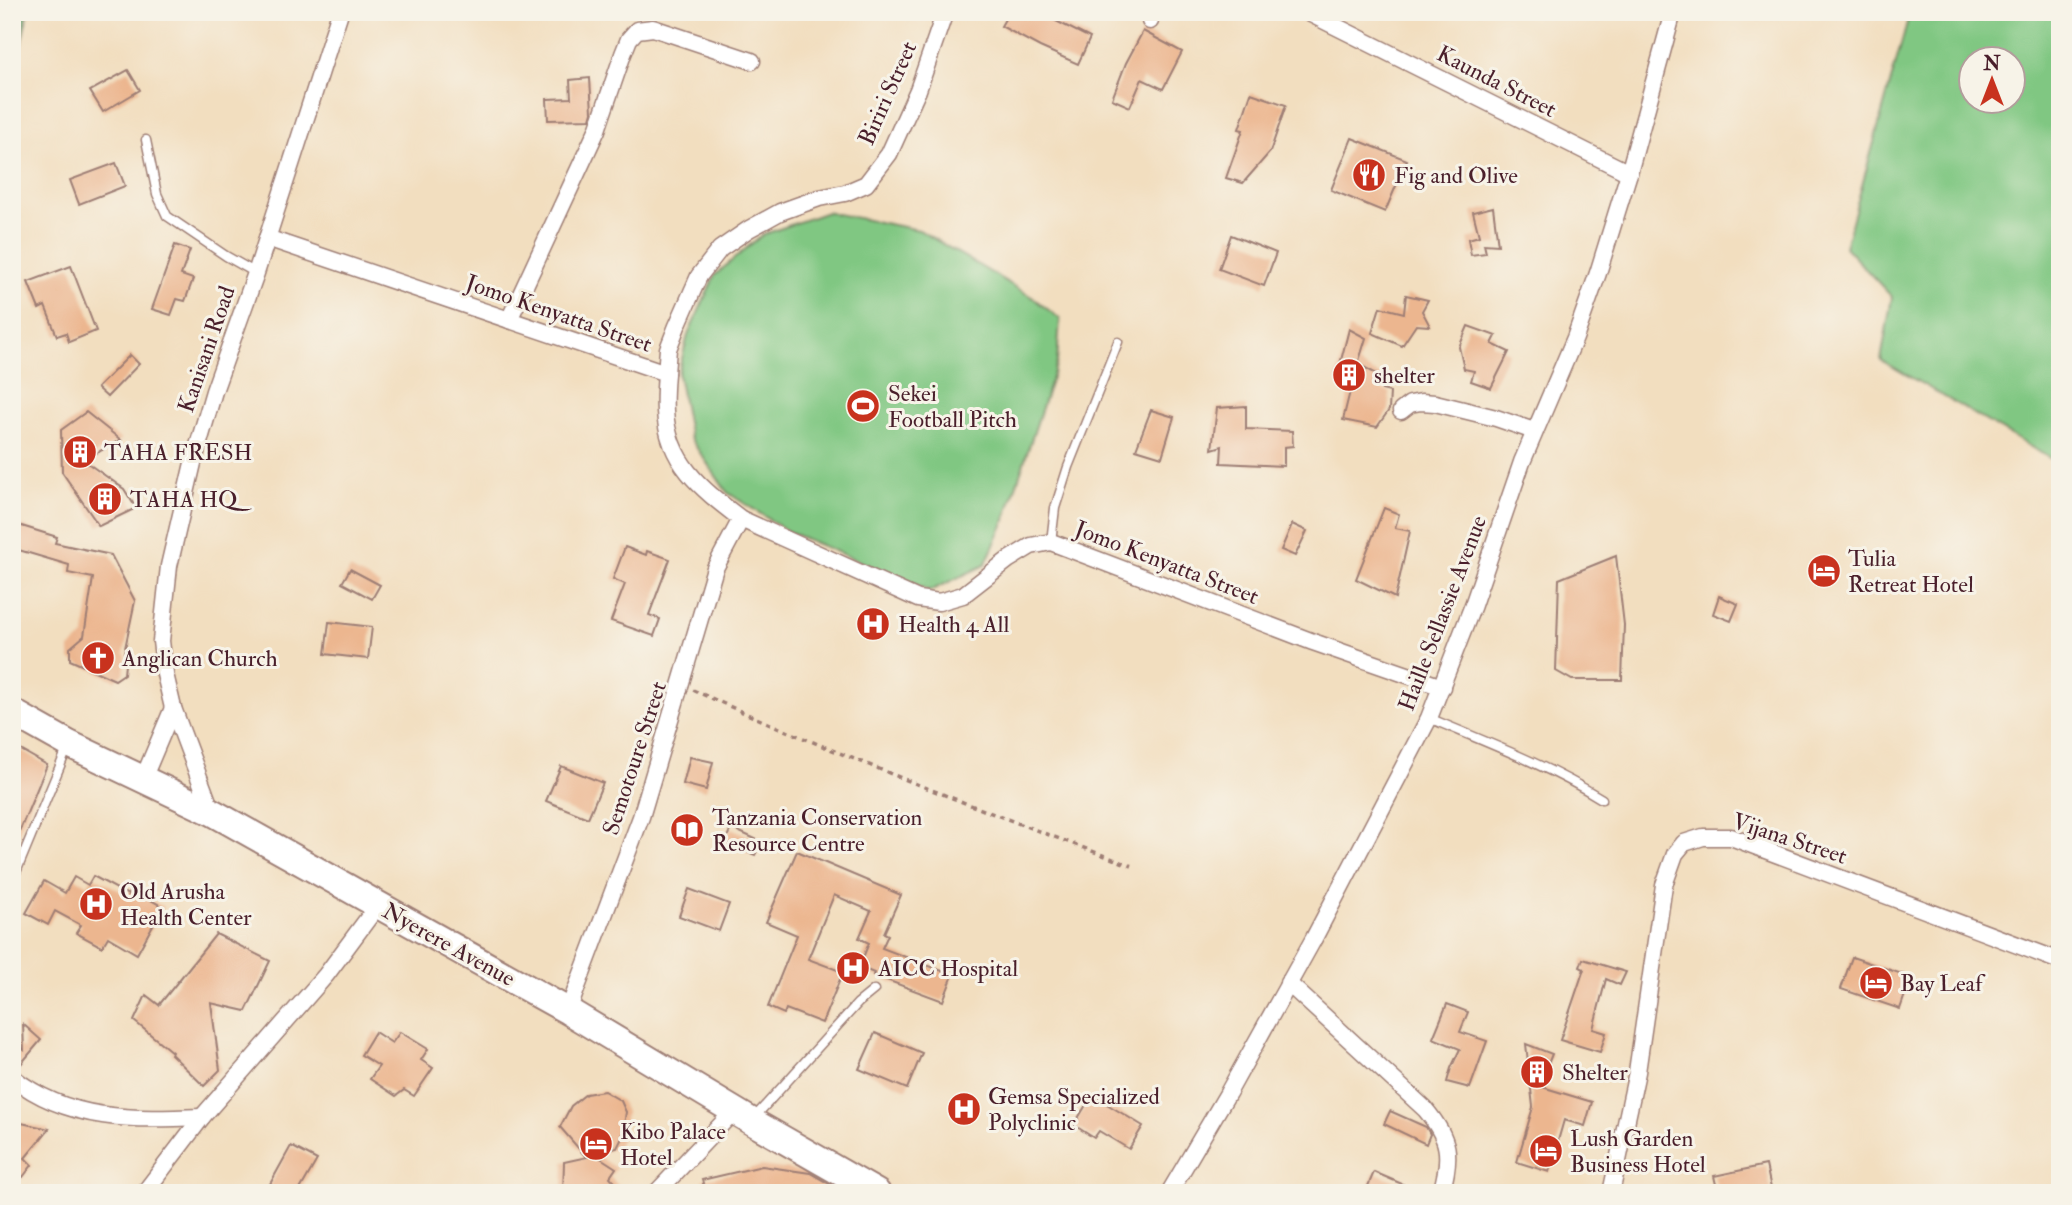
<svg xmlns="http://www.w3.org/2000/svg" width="2072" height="1205" font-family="'IM FELL Double Pica',serif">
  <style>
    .green { fill: #80c782; stroke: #657356; stroke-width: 2; fill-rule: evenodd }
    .forest { fill: #68ac70; stroke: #59664e; stroke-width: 2 }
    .building { fill: #ecb68f }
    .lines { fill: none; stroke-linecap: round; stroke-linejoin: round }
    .lane-casing { stroke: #9e7e75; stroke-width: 11 }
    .street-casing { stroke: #9e7e75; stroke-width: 19 }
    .primary-casing { stroke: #9e7e75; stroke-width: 30 }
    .path { stroke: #9e7e75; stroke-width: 3.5; stroke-dasharray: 5 5; stroke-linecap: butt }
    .lane { stroke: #fff; stroke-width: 8 }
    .street { stroke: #fff; stroke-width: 16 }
    .primary { stroke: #fff; stroke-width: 26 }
    .labels { text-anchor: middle; stroke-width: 6; stroke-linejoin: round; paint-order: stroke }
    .street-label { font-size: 23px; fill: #4a1f2b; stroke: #f7f3e8 }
    .poi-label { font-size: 23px; fill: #4a1f2b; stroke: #f7f3e8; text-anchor: start }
  </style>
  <rect width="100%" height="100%" fill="#f7f3e8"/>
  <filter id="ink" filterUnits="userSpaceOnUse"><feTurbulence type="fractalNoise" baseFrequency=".0143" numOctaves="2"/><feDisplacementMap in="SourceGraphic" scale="14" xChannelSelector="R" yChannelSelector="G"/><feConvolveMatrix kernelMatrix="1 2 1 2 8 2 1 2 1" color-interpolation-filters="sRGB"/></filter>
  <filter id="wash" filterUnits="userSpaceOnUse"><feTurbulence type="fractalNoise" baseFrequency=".00686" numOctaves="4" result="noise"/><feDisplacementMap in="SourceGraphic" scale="28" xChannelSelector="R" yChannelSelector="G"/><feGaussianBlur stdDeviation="1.57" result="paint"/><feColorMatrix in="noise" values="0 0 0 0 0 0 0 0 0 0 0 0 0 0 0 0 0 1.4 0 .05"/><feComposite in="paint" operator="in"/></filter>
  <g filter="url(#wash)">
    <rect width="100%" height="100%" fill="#f2debf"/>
    <g class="green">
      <path d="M1910,12H2060V464L1881,360L1892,297L1845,247ZM1970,60H2012V102H1970Z"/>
      <polygon points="827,212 919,230 1032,297 1060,319 1057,362 1004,523 985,565 930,591 787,531 727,492 690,438 678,374 688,335 715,275 762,235"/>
    </g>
    <polygon class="forest" points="12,12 28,12 12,86"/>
    <g id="blocks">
      <g class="building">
        <polygon points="1009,12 1059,12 1054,20 1090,38 1078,64 1040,47 1001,26"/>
        <polygon points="1143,31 1182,52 1163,89 1142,79 1130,107 1112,99 1126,63"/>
        <polygon points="128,70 140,90 103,112 90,91"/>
        <polygon points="590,78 592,112 590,119 548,120 547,99 571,98 570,80"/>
        <polygon points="1251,93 1286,105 1270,152 1243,183 1226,178 1243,130 1239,129"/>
        <polygon points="1352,138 1407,160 1385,212 1331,190"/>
        <polygon points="116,163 125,186 79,204 70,180"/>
        <polygon points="1493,207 1498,245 1484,244 1486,253 1471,255 1468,239 1479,236 1473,212"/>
        <polygon points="1231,235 1276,253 1264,286 1219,269"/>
        <polygon points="175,245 190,250 181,275 193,279 185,301 177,299 171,315 152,309"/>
        <polygon points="71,266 96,331 69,342 66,333 57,336 45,306 39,309 28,282"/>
        <polygon points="1406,295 1428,300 1422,311 1430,326 1416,325 1402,346 1372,333 1380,307 1404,313"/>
        <polygon points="1468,326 1496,336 1492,344 1509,352 1491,388 1471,381 1474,371 1464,369 1459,347"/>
        <polygon points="1349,329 1366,338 1358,364 1386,379 1382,390 1390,392 1389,410 1377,427 1343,420 1353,379 1336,380"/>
        <polygon points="130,355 139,364 107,397 97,388"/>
        <polygon points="1246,406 1246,429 1292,431 1293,446 1284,447 1284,466 1221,463 1222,446 1212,449 1217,408"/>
        <polygon points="1151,410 1174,417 1162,457 1136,449"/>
        <polygon points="86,412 121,440 83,460 124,489 136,508 99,526 62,472 61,430"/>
        <polygon points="1384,508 1399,514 1395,528 1410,531 1395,598 1356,579"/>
        <polygon points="12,523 57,537 55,543 111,555 135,601 124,653 126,655 124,674 115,680 70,660 70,648 84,636 93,578 68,573 69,565 12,548"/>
        <polygon points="1292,524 1307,531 1295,556 1281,550"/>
        <polygon points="625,547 646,555 647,551 670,559 649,615 660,619 654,636 611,621 625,584 613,579"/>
        <polygon points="1616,556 1624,625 1622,680 1572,680 1556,671 1559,579"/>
        <polygon points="350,569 380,585 372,599 342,583"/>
        <polygon points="1719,596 1738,604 1731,621 1713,614"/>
        <polygon points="329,622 372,627 368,659 325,654"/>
        <polygon points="12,745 47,765 13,847 12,847"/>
        <polygon points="690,757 713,762 706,790 683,784"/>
        <polygon points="561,766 603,783 588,818 546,801"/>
        <polygon points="731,828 762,842 755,855 725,842"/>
        <polygon points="797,851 901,895 884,933 888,935 882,948 953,975 943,1001 873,975 874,973 859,967 869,943 859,938 871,911 834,895 808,959 843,972 822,1023 786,1009 784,1014 768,1007 797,935 766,922"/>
        <polygon points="93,876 128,895 131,889 163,907 137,954 108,937 102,947 76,933 81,925 55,911 48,925 26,913 44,881 65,893 74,877 88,885"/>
        <polygon points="689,889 729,904 719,931 679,916"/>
        <polygon points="216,934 270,961 246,1011 211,1003 220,1070 204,1086 171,1054 172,1052 134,1021 146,995 159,1005"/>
        <polygon points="1852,957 1911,977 1900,1009 1841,989"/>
        <polygon points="1583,959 1626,972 1620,985 1606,979 1593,1029 1606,1033 1600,1052 1560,1040 1584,969 1580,967"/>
        <polygon points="1447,1004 1468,1012 1460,1032 1487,1041 1470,1088 1447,1082 1451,1068 1460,1049 1433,1038"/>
        <polygon points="23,1024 41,1040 20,1065 12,1058 12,1040 24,1050"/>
        <polygon points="375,1032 392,1043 400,1032 428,1049 421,1060 433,1068 414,1096 404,1090 396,1096 370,1079 379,1066 361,1055"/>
        <polygon points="875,1033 922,1053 907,1089 859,1069"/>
        <polygon points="1526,1044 1552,1054 1539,1086 1592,1102 1585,1126 1564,1120 1549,1172 1517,1162 1533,1107"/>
        <polygon points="604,1091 621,1101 626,1112 622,1138 617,1148 585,1156 560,1127 571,1106 586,1094"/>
        <polygon points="1092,1095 1143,1126 1129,1149 1099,1131 1094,1138 1074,1125"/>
        <polygon points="1390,1111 1426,1127 1430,1134 1426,1144 1384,1124"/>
        <polygon points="12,1121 49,1129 25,1158 32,1165 23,1177 14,1171 12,1172"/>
        <polygon points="291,1146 317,1160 298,1193 265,1193"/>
        <polygon points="596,1155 616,1168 610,1177 625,1193 563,1193 564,1162"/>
        <polygon points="1766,1165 1772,1193 1718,1193 1714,1176"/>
        <polygon points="762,1166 810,1173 845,1193 706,1193 702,1180"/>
        <polygon points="1374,1172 1423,1193 1365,1193"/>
      </g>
    </g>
  </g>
  <g filter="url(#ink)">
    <use href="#blocks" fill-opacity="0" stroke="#9e7e75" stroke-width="2"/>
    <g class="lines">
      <g class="lane-casing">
        <g id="lane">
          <polyline points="146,140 157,194 167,216 226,256 256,273"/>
          <polyline points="1051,542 1055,508 1068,467 1118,342"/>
          <path d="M1429,718C1488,743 1547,765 1602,799"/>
          <polyline points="12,882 67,749"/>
          <polyline points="753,1119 858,1003 874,990"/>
        </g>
      </g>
      <g class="street-casing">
        <g id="street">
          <polyline points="1150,12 1150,21"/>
          <polyline points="1307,12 1629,173"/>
          <path d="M267,238L666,373C665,386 664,399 665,411C668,464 702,489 741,519L918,599L939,602L963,595L1008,560L1031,546L1051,542L1313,642L1442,687"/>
          <polyline points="509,320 597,130 623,54 629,39 637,30 653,28 752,61"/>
          <polyline points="666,373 668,349 677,326 699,276 720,249 749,229 780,212 819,198 845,193 866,184 889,154 918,90 945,12"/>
          <polyline points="1401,411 1410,404 1421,402 1435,403 1496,418 1534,431"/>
          <polyline points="143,779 173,708"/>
          <polyline points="212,812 173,708 165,674 161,641 169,566 193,463 214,391 256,273 340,12"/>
          <path d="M1288,983L1425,1109C1450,1139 1452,1155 1441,1193"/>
          <polyline points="568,1011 641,817 715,568 741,519"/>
          <path d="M12,1077C68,1122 135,1120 202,1117"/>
          <polyline points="144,1193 202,1117 326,975 378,905"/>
          <polyline points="656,1193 734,1111"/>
          <polyline points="1169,1193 1228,1093 1313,940 1429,718 1473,605 1522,462 1575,338 1598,273 1629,173 1673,12"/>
          <polyline points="1611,1193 1637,1072 1664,885 1675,854 1684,843 1703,837 1731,837 2060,961"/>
        </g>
      </g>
      <g class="primary-casing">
        <polyline id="primary" points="12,712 69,744 212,812 568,1011 751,1121 877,1193"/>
      </g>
      <path class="path" d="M693,690C837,755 984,811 1132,866"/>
      <use href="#lane" class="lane"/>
      <use href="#street" class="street"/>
      <use href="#primary" class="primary"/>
    </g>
  </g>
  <defs>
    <g id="restaurant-disc" transform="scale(1.75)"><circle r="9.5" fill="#c8321e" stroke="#f7f3e8"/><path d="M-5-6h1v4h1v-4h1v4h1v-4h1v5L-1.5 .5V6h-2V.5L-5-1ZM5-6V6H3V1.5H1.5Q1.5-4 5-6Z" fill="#fff"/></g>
    <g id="building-disc" transform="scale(1.75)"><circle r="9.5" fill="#c8321e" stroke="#f7f3e8"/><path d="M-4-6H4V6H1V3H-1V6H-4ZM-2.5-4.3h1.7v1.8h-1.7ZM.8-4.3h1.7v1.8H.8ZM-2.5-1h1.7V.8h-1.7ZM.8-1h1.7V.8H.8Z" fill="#fff"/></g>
    <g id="stadium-disc" transform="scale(1.75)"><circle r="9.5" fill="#c8321e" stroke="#f7f3e8"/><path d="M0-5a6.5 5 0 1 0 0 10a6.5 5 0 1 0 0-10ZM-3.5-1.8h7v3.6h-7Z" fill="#fff"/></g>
    <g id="hotel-disc" transform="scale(1.75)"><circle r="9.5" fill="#c8321e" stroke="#f7f3e8"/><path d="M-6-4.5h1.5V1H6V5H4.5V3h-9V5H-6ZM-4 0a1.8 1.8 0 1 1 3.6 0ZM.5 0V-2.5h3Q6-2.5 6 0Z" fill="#fff"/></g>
    <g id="hospital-disc" transform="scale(1.75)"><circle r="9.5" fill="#c8321e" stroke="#f7f3e8"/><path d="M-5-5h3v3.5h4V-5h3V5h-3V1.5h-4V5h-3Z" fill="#fff"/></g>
    <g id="church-disc" transform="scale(1.75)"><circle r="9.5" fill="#c8321e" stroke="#f7f3e8"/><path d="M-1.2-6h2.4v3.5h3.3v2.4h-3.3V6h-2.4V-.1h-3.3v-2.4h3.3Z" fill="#fff"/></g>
    <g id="library-disc" transform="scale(1.75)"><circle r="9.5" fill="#c8321e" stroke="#f7f3e8"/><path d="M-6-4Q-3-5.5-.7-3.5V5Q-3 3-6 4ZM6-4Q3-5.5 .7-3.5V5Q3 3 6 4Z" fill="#fff"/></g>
  </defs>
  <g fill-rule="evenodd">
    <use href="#restaurant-disc" x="1369" y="175"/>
    <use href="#building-disc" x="1349" y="375"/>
    <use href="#stadium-disc" x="863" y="406"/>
    <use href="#building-disc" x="80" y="452"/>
    <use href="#building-disc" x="105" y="499"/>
    <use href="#hotel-disc" x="1824" y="571"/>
    <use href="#hospital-disc" x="873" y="624"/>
    <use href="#church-disc" x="98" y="658"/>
    <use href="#library-disc" x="687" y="830"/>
    <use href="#hospital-disc" x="96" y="904"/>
    <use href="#hospital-disc" x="853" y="968"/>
    <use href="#hotel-disc" x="1876" y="983"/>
    <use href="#building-disc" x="1537" y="1072"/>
    <use href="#hospital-disc" x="964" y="1109"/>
    <use href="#hotel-disc" x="596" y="1144"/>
    <use href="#hotel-disc" x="1546" y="1151"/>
  </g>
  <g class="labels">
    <g class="street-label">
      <text transform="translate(1497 81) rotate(27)" y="8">Kaunda Street</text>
      <text transform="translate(887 93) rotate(-66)" y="8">Biriri Street</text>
      <text transform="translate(559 313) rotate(19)" y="8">Jomo Kenyatta Street</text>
      <text transform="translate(206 349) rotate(-71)" y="8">Kanisani Road</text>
      <text transform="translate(1167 562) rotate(21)" y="8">Jomo Kenyatta Street</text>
      <text transform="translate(1442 613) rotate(-69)" y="8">Haille Sellassie Avenue</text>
      <text transform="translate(634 758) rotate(-72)" y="8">Semotoure Street</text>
      <text transform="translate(1790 838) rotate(18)" y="8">Vijana Street</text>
      <text transform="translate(449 944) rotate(29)" y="8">Nyerere Avenue</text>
    </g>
    <g class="poi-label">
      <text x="1394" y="183">Fig and Olive</text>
      <text x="1374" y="383">shelter</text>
      <text x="888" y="401">Sekei<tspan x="888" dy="26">Football Pitch</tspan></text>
      <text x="104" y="460">TAHA FRESH</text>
      <text x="130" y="507">TAHA HQ</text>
      <text x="1848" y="566">Tulia<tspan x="1848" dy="26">Retreat Hotel</tspan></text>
      <text x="898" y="632">Health 4 All</text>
      <text x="122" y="666">Anglican Church</text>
      <text x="712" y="825">Tanzania Conservation<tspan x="712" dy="26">Resource Centre</tspan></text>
      <text x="120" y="899">Old Arusha<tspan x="120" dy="26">Health Center</tspan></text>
      <text x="878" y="976">AICC Hospital</text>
      <text x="1900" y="991">Bay Leaf</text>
      <text x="1562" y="1080">Shelter</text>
      <text x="988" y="1104">Gemsa Specialized<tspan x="988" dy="26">Polyclinic</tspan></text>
      <text x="620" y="1139">Kibo Palace<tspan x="620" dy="26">Hotel</tspan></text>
      <text x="1570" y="1146">Lush Garden<tspan x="1570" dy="26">Business Hotel</tspan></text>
    </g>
  </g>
  <rect width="2072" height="1205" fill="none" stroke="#f7f3e8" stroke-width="42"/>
  <g transform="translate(1992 80)"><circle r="33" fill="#f7f3e8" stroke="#b29e9c" stroke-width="2"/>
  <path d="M0-5L12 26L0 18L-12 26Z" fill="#c8321e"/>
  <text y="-10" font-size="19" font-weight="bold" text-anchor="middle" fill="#4a1f2b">N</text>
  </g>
</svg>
